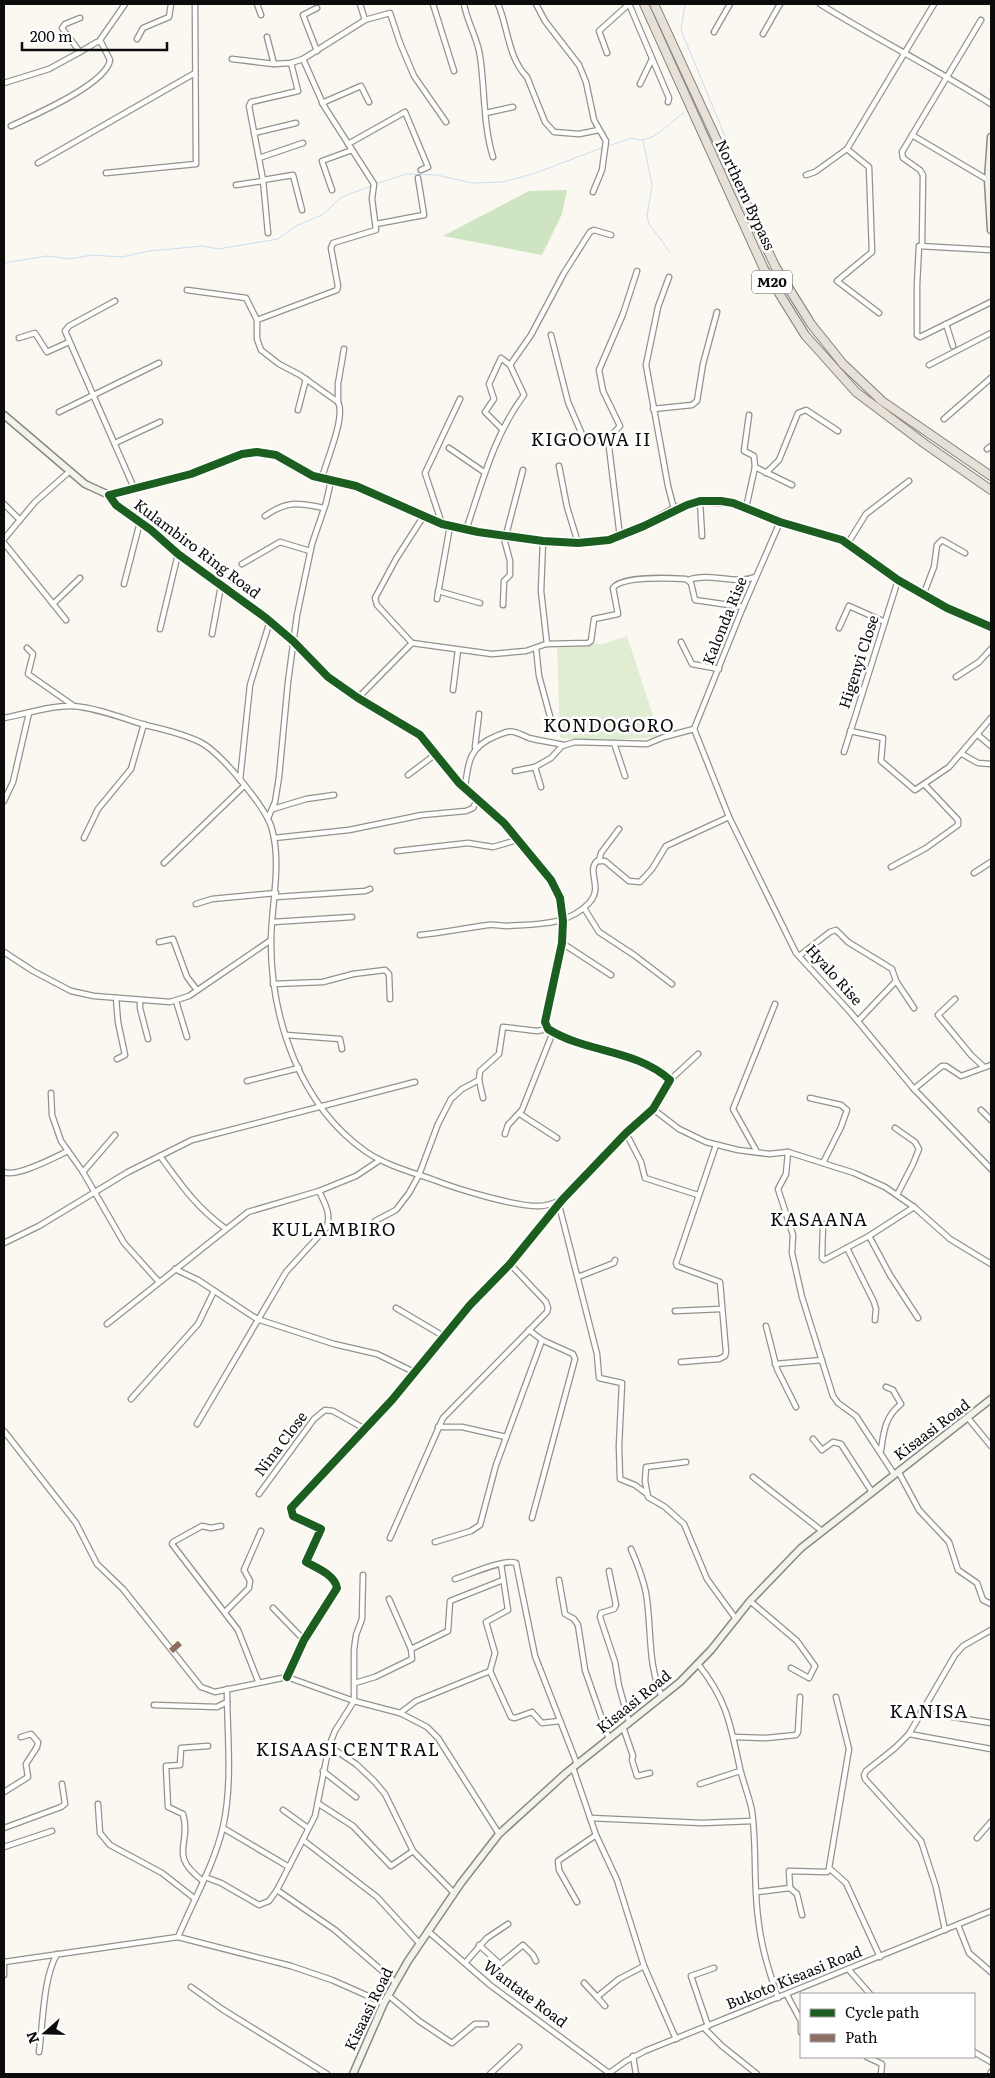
<svg xmlns="http://www.w3.org/2000/svg" width="995" height="2078" font-family="Literata,serif">
  <style>
    .green { fill: #e0edd2 }
    .forest { fill: #cfe4c1 }
    .lines { fill: none; stroke-linecap: round; stroke-linejoin: round }
    .stream { stroke: #caddf0; stroke-width: 1 }
    .street-casing { stroke: #93928f; stroke-width: 7 }
    .secondary-casing { stroke: #8a8985; stroke-width: 9 }
    .highway-casing { stroke: #80807c; stroke-width: 10 }
    .street { stroke: #fefefd; stroke-width: 4.5 }
    .secondary { stroke: #f3f4e9; stroke-width: 6 }
    .highway { stroke: #e7e0d6; stroke-width: 8 }
    .quiet { stroke: #8d6e63; stroke-width: 6; stroke-dasharray: 12 6; stroke-linecap: butt }
    .cycleway-casing { stroke: #fff; stroke-width: 11 }
    .cycleway { stroke: #1b5e20; stroke-width: 8 }
    .labels { text-anchor: middle; stroke-width: 5; stroke-linejoin: round; paint-order: stroke }
    .shield { fill: #fff; stroke: #555; stroke-width: 1 }
    .shield-label { font-size: 14px; font-weight: bold; fill: #0c0c0c }
    .street-label { font-size: 15px; fill: #0c0c0c; stroke: #fff }
    .quarter-label { font-size: 18px; letter-spacing: 1px; fill: #0c0c0c; stroke: #fff }
  </style>
  <rect width="100%" height="100%" fill="#faf8f0"/>
  <polygon class="green" points="627,636 660,737 611,740 560,738 557,644 603,644"/>
  <polygon class="forest" points="567,190 562,214 542,255 443,236 529,191"/>
  <g class="lines">
    <g class="stream">
      <polyline points="685,4 681,30 730,148"/>
      <polyline points="643,140 652,185 647,216 649,224 670,252"/>
      <path d="M608,146L632,138C652,147 669,121 684,113"/>
      <polyline points="375,184 407,174 437,175 472,183 502,182 533,174 604,147"/>
      <polyline points="4,263 47,256 70,259 92,255 122,257 149,251 203,246 218,249 278,239 296,226 322,215 342,197 371,186"/>
    </g>
    <g class="street-casing">
      <g id="street">
        <polyline points="257,4 261,15"/>
        <polyline points="433,4 454,71"/>
        <path d="M464,4C467,22 478,39 480,56C485,89 483,125 493,157"/>
        <path d="M498,4C508,27 508,58 527,77L545,122L554,132L579,134L599,130"/>
        <polyline points="536,4 545,21 579,65 586,82 594,120 606,141 602,170 593,192"/>
        <polyline points="629,4 669,98 668,102"/>
        <path d="M820,4C876,39 935,68 991,104"/>
        <polyline points="317,8 303,15 317,51"/>
        <polyline points="80,18 65,24 62,28 80,52 97,42 100,42"/>
        <polyline points="365,20 390,13 400,43 414,76 446,122"/>
        <polyline points="714,32 730,4"/>
        <polyline points="763,34 780,4"/>
        <polyline points="267,37 274,64"/>
        <polyline points="137,39 143,28 169,17 171,4"/>
        <polyline points="607,53 599,31 629,4"/>
        <polyline points="232,59 274,64 291,63 303,59 365,20 360,4"/>
        <polyline points="4,83 49,69 80,52"/>
        <polyline points="640,84 652,59"/>
        <polyline points="322,103 361,86 369,102"/>
        <polyline points="486,113 513,107"/>
        <path d="M11,126C32,116 107,84 110,60L100,40L125,4"/>
        <polyline points="254,133 296,123"/>
        <polyline points="912,135 988,180"/>
        <polyline points="348,144 405,112 428,167 421,170"/>
        <polyline points="259,158 303,143"/>
        <polyline points="38,163 195,73"/>
        <polyline points="106,173 196,164 195,4"/>
        <polyline points="806,175 815,172 847,149"/>
        <polyline points="263,180 293,175 302,210"/>
        <polyline points="236,185 263,181"/>
        <polyline points="332,190 322,161 352,150"/>
        <polyline points="376,224 424,215 418,178"/>
        <polyline points="268,233 263,180 249,106 251,102 298,91 291,63"/>
        <polyline points="922,244 923,175 920,170 903,158 902,152 981,20"/>
        <polyline points="991,250 919,246 917,285 917,335 920,337 991,302"/>
        <polyline points="669,277 658,307 646,365 668,486 674,509"/>
        <path d="M187,290L246,298L257,320V339L261,350L279,364L300,375L338,402C346,417 326,461 322,478"/>
        <polyline points="115,301 69,326 65,331 134,488"/>
        <polyline points="879,313 837,281 872,252 869,167 847,149 934,4"/>
        <polyline points="257,320 337,290 338,286 331,248 333,243 376,230 372,199 374,184 324,106 303,59"/>
        <polyline points="946,324 953,346"/>
        <polyline points="551,335 568,402 584,439 587,441 608,439 620,426 603,391 599,370 623,314 637,271"/>
        <polyline points="19,338 35,333 47,352 69,342"/>
        <polyline points="510,365 531,335 564,273 590,232 594,230 611,235"/>
        <polyline points="929,365 991,333"/>
        <polyline points="338,402 338,384 344,349"/>
        <polyline points="653,409 692,405 697,401 703,364 717,312"/>
        <polyline points="298,410 306,379"/>
        <polyline points="59,412 159,363"/>
        <polyline points="944,419 991,378"/>
        <polyline points="608,439 620,537"/>
        <polyline points="115,443 160,422"/>
        <polyline points="449,448 484,472"/>
        <polyline points="987,449 991,446"/>
        <polyline points="559,466 567,507 578,543"/>
        <polyline points="755,467 792,485"/>
        <polyline points="766,473 779,460 798,413 806,410 838,431"/>
        <path d="M109,495L116,505L151,530L178,554L266,618L293,641L328,677L358,698L420,735L459,783L504,823L551,880L560,898L563,921L562,943L545,1022L548,1029C586,1053 636,1049 670,1080L653,1109L626,1133L562,1200L510,1264L470,1305L392,1400L291,1508L293,1516L321,1529L306,1562C317,1568 335,1575 337,1588L304,1640L287,1677"/>
        <polyline points="700,501 702,536"/>
        <polyline points="4,504 20,520"/>
        <polyline points="746,508 755,467 754,456 744,451 749,415"/>
        <path d="M265,516C288,500 298,503 324,508"/>
        <path d="M423,517L396,559L375,598L377,605L412,643L492,654L526,651L546,644L588,643L591,641L594,619L618,614L613,588C622,576 670,578 686,579L691,583L695,600L743,607"/>
        <polyline points="442,524 425,473 460,399"/>
        <path d="M466,530C482,483 494,435 524,395L510,365L501,358L489,384L494,399L485,412L502,429"/>
        <polyline points="506,535 523,470"/>
        <polyline points="4,539 35,502 70,471"/>
        <polyline points="543,541 541,591 547,644"/>
        <polyline points="4,543 66,620"/>
        <polyline points="848,543 866,514 909,481"/>
        <polyline points="242,564 280,542 310,551"/>
        <path d="M688,580C710,572 735,585 755,577"/>
        <polyline points="124,584 140,522"/>
        <polyline points="438,591 480,603"/>
        <polyline points="924,593 934,567 937,545 942,540 965,553"/>
        <polyline points="437,599 450,526"/>
        <polyline points="53,604 80,578"/>
        <polyline points="503,605 504,581 510,575 510,561 503,535"/>
        <polyline points="839,628 849,606 885,622"/>
        <polyline points="160,629 178,554"/>
        <polyline points="212,634 221,586"/>
        <polyline points="681,642 692,664 719,669"/>
        <polyline points="27,648 33,654 28,674 74,706"/>
        <polyline points="536,648 539,676 551,720"/>
        <polyline points="956,677 979,662 991,649"/>
        <polyline points="453,690 458,650"/>
        <polyline points="358,698 412,643"/>
        <path d="M4,718C26,714 51,705 73,706C97,708 122,718 145,725C163,729 183,734 200,742C220,752 266,807 272,829C282,866 271,905 271,942C271,1019 300,1105 365,1151C385,1165 411,1172 434,1180C457,1189 516,1207 540,1206C548,1206 554,1203 561,1200"/>
        <polyline points="694,729 729,817 796,953 851,1013 914,1089 991,1169"/>
        <polyline points="694,729 743,607 780,522"/>
        <polyline points="850,731 883,738 881,761 915,790 949,767 991,718"/>
        <polyline points="978,735 991,746"/>
        <polyline points="614,743 625,776"/>
        <polyline points="475,747 479,714"/>
        <polyline points="844,752 898,580"/>
        <polyline points="962,754 978,763 991,764"/>
        <polyline points="515,771 535,767"/>
        <polyline points="408,775 436,754"/>
        <polyline points="240,780 250,685 270,621"/>
        <polyline points="541,787 535,767 551,758 562,746 575,742 647,744 664,737 694,729"/>
        <path d="M465,788C468,762 469,747 496,736C502,734 508,730 514,732C519,733 524,736 529,738C540,741 552,742 563,745"/>
        <polyline points="4,801 13,782 29,713"/>
        <polyline points="273,809 306,799 334,795"/>
        <polyline points="268,818 275,802 279,777 288,682 297,615 312,544 326,503 331,481"/>
        <polyline points="84,838 98,809 131,769 144,724"/>
        <polyline points="274,838 349,830 422,815 466,811 473,808 477,800"/>
        <polyline points="397,851 468,843 493,847 517,840"/>
        <polyline points="599,861 601,853 619,829"/>
        <polyline points="164,863 244,786"/>
        <polyline points="891,867 926,848 958,825 958,820 925,785"/>
        <polyline points="974,873 991,862"/>
        <polyline points="276,897 365,891 370,889"/>
        <polyline points="196,904 212,899 276,893"/>
        <polyline points="584,908 599,932 634,955 672,984"/>
        <polyline points="273,922 352,917"/>
        <path d="M420,935C442,933 465,928 488,925C494,924 500,926 507,926C535,924 568,926 589,903C604,887 586,872 597,861H605L629,881L640,882L652,869L666,846L729,817"/>
        <polyline points="159,942 173,939 187,977 197,990"/>
        <polyline points="562,943 611,975"/>
        <polyline points="4,952 33,971 71,991 94,996 170,1002 189,996 271,940"/>
        <polyline points="799,956 830,932 836,930 848,942 892,969 896,981 914,1008"/>
        <polyline points="273,984 323,982 353,974 385,970 389,974 390,999"/>
        <polyline points="116,998 118,1022 125,1055 117,1059"/>
        <polyline points="955,999 938,1015 971,1055 984,1067"/>
        <polyline points="140,1001 140,1008 148,1039"/>
        <polyline points="176,1001 187,1037"/>
        <polyline points="858,1021 896,981"/>
        <polyline points="286,1035 340,1039 342,1049"/>
        <polyline points="670,1080 698,1054"/>
        <polyline points="247,1081 299,1068"/>
        <polyline points="914,1089 942,1066 946,1066 961,1076 991,1065"/>
        <polyline points="51,1093 52,1115 61,1141 83,1172 124,1243 159,1282"/>
        <polyline points="483,1098 479,1080 480,1071 499,1054 503,1027 537,1031 548,1029"/>
        <polyline points="810,1098 841,1105 847,1110 841,1127 823,1163"/>
        <polyline points="653,1109 679,1129 706,1142 738,1150 769,1154 788,1152 854,1173 885,1187 914,1207 950,1239 991,1264"/>
        <polyline points="981,1110 991,1120"/>
        <polyline points="520,1114 557,1138"/>
        <polyline points="895,1128 915,1142 919,1149 913,1164 897,1195"/>
        <polyline points="626,1133 641,1162 645,1178 698,1195"/>
        <polyline points="505,1134 508,1125 522,1110 553,1032"/>
        <polyline points="757,1152 733,1109 775,1004"/>
        <polyline points="788,1152 786,1174 778,1189 793,1235 792,1253 802,1297 833,1396 838,1403 856,1416 894,1474"/>
        <path d="M160,1156C182,1186 195,1206 226,1229"/>
        <path d="M4,1172C16,1178 55,1157 68,1151"/>
        <polyline points="83,1172 115,1135"/>
        <polyline points="559,1205 597,1354 599,1378 622,1383 619,1446 620,1479 635,1485 647,1494"/>
        <polyline points="375,1221 396,1210 409,1193 419,1175 438,1124 451,1099 462,1089 479,1080"/>
        <polyline points="823,1224 822,1258 824,1260 869,1236 914,1207"/>
        <polyline points="869,1236 890,1275 918,1318"/>
        <polyline points="4,1243 39,1226 128,1172 192,1140 415,1082"/>
        <polyline points="847,1248 874,1302 876,1309 875,1320"/>
        <polyline points="175,1269 198,1280 257,1319 334,1344 377,1354 414,1372"/>
        <polyline points="578,1277 614,1263 615,1260"/>
        <polyline points="396,1308 445,1337"/>
        <polyline points="675,1311 721,1309"/>
        <polyline points="107,1324 248,1212 319,1191 356,1176 380,1160"/>
        <polyline points="766,1326 777,1369 796,1407"/>
        <polyline points="529,1330 542,1340 573,1354 575,1359 532,1518"/>
        <polyline points="681,1362 719,1359 725,1356 726,1352 720,1282 677,1266 676,1263 716,1145"/>
        <polyline points="775,1364 822,1360"/>
        <polyline points="131,1399 198,1324 214,1291"/>
        <polyline points="968,1418 991,1446"/>
        <path d="M197,1424L286,1272L327,1227C331,1213 325,1204 319,1191"/>
        <polyline points="438,1427 462,1427 506,1437"/>
        <polyline points="4,1431 76,1523 97,1564 123,1589 201,1687 215,1692 287,1677 354,1701 400,1713 427,1727 438,1738 499,1834"/>
        <polyline points="813,1439 822,1450 833,1442 841,1444 872,1492"/>
        <path d="M881,1450C884,1430 885,1417 901,1404L893,1390L886,1387"/>
        <polyline points="686,1462 646,1467 645,1481 648,1497 665,1507 684,1524 707,1579 736,1619"/>
        <polyline points="898,1471 919,1510 949,1542 958,1570 977,1583 983,1600 991,1604"/>
        <polyline points="753,1477 822,1531"/>
        <polyline points="259,1494 314,1419 325,1410 333,1411 365,1429"/>
        <polyline points="221,1526 211,1528 202,1526 173,1542 172,1544 238,1630 258,1681"/>
        <polyline points="390,1538 443,1418 547,1312 548,1308 546,1302 510,1264"/>
        <polyline points="435,1542 471,1531 480,1525 496,1465 542,1340"/>
        <path d="M631,1549C637,1563 643,1578 646,1593C652,1629 647,1663 662,1697"/>
        <polyline points="609,1571 616,1605 614,1609 601,1613 600,1617 615,1662 619,1686 629,1722"/>
        <polyline points="363,1575 362,1619 356,1635 354,1650 354,1701 335,1731 329,1746 315,1816 277,1890 335,1930 395,1982"/>
        <path d="M455,1579C468,1575 505,1558 516,1563L535,1656L577,1764"/>
        <polyline points="559,1580 565,1614 574,1619 578,1625 585,1670 609,1739"/>
        <polyline points="750,1601 797,1641 815,1666 809,1678 791,1668"/>
        <polyline points="273,1608 304,1640"/>
        <polyline points="225,1612 249,1588 250,1581 244,1570 261,1531"/>
        <polyline points="411,1649 448,1631 450,1601 503,1580"/>
        <path d="M698,1664C726,1699 730,1722 739,1764C742,1780 749,1795 752,1811C757,1849 753,1888 759,1925C762,1950 770,1974 778,1998"/>
        <polyline points="490,1671 511,1717 515,1718 532,1712 542,1723 560,1721"/>
        <polyline points="355,1683 375,1677 412,1659 411,1649 389,1599"/>
        <polyline points="836,1697 849,1749 829,1868 846,1883 880,1957"/>
        <polyline points="154,1705 217,1707 227,1702"/>
        <polyline points="921,1712 991,1723"/>
        <polyline points="400,1713 416,1701 490,1671 495,1653 486,1622 508,1610 501,1564"/>
        <polyline points="623,1727 633,1756 632,1760 637,1776 650,1773"/>
        <polyline points="909,1734 991,1749"/>
        <polyline points="734,1737 766,1738 796,1735 798,1732 800,1697"/>
        <polyline points="329,1746 356,1764 374,1781 385,1794 413,1851 454,1893"/>
        <polyline points="573,1768 596,1835 617,1880 644,1966 676,2039"/>
        <polyline points="323,1771 356,1797"/>
        <polyline points="700,1784 740,1771"/>
        <polyline points="4,1792 28,1777 26,1764 37,1747 38,1742 31,1734 21,1737"/>
        <polyline points="98,1804 100,1833 110,1845 162,1873 194,1898"/>
        <polyline points="319,1804 353,1826 391,1866 413,1851"/>
        <polyline points="283,1810 308,1828"/>
        <polyline points="590,1818 702,1823 752,1821"/>
        <polyline points="4,1828 61,1807 65,1804 62,1784"/>
        <polyline points="223,1828 289,1867"/>
        <polyline points="977,1838 991,1822"/>
        <polyline points="303,1840 377,1897 420,1944"/>
        <polyline points="4,1847 52,1831"/>
        <polyline points="205,1877 221,1883 259,1905 269,1901 277,1890"/>
        <path d="M203,1881C167,1854 192,1845 183,1814L168,1807L166,1766L180,1765L181,1748L208,1746"/>
        <polyline points="790,1888 797,1894 802,1915"/>
        <polyline points="757,1892 790,1888 789,1871 827,1872 829,1870"/>
        <polyline points="577,1902 559,1870 558,1861 596,1835"/>
        <polyline points="958,1925 969,1953 991,1972"/>
        <polyline points="945,1930 936,1887 921,1841 865,1779 864,1775 866,1771 895,1748 909,1734 955,1655 963,1646 991,1630"/>
        <polyline points="429,1932 490,1985 609,2073"/>
        <path d="M178,1937C193,1901 214,1865 223,1827C233,1782 227,1735 227,1689"/>
        <polyline points="479,1945 500,1964 523,1945 533,1955 536,1961"/>
        <polyline points="4,1962 178,1937 291,1966 332,1980 384,2003"/>
        <polyline points="465,1963 487,1938 508,1924"/>
        <polyline points="849,1970 870,1994"/>
        <polyline points="4,1975 4,1962"/>
        <polyline points="584,1983 597,1997 619,1979 644,1966"/>
        <polyline points="191,1987 222,2009 327,2074"/>
        <polyline points="388,1995 419,2021 452,2043 475,2024 486,2024"/>
        <polyline points="787,1995 801,2021 801,2032"/>
        <polyline points="597,1997 605,2006"/>
        <polyline points="708,2026 691,1976 714,1968"/>
        <polyline points="704,2028 722,2046 757,2074"/>
        <path d="M39,2052C43,2024 43,1978 57,1954"/>
        <polyline points="974,2052 991,2062"/>
        <polyline points="633,2056 636,2074"/>
        <polyline points="867,2057 882,2064 881,2074"/>
        <polyline points="490,2074 519,2047"/>
        <polyline points="608,2074 626,2061 645,2051 991,1911"/>
        <polyline points="990,2074 991,2072"/>
      </g>
    </g>
    <g class="secondary-casing">
      <g id="secondary">
        <polyline points="991,137 988,180 991,230"/>
        <polyline points="4,415 85,484 109,495 191,474 242,454 257,452 276,455 313,476 356,486 442,524 478,532 543,541 578,543 609,540 644,526 674,509 700,501 733,503 780,522 842,540 898,580 947,608 991,627"/>
        <polyline points="353,2074 384,2003 408,1961 461,1883 499,1834 566,1773 680,1682 711,1650 750,1601 801,1548 991,1399"/>
      </g>
    </g>
    <g class="highway-casing">
      <g id="highway">
        <polyline points="644,4 764,269 805,335 856,392 925,444 991,490"/>
        <polyline points="654,4 775,266 811,324 843,364 882,401 991,476"/>
      </g>
    </g>
    <use href="#street" class="street"/>
    <use href="#secondary" class="secondary"/>
    <use href="#highway" class="highway"/>
    <polyline class="quiet" points="171,1651 180,1643"/>
    <g class="cycleway-casing">
      <path id="cycleway" d="M287,1677L304,1640L337,1588C335,1575 317,1568 306,1562L321,1529L293,1516L291,1508L392,1400L470,1305L510,1264L562,1200L626,1133L653,1109L670,1080C636,1049 586,1053 548,1029L545,1022L562,943L563,921L560,898L551,880L504,823L459,783L420,735L358,698L328,677L293,641L266,618L178,554L151,530L116,505L109,495L191,474L242,454L257,452L276,455L313,476L356,486L442,524L478,532L543,541L578,543L609,540L644,526L687,505L700,501H721L733,503L780,522L842,540L898,580L947,608L991,627"/>
    </g>
    <use href="#cycleway" class="cycleway"/>
  </g>
  <g class="labels">
    <rect class="shield" x="752" y="270.5" width="40" height="23" rx="4"/>
    <g class="shield-label">
      <text x="772" y="287">M20</text>
    </g>
    <g class="street-label">
      <text transform="translate(745 195) rotate(65)" y="5">Northern Bypass</text>
      <text transform="translate(197 549) rotate(37)" y="5">Kulambiro Ring Road</text>
      <text transform="translate(725 621) rotate(-68)" y="5">Kalonda Rise</text>
      <text transform="translate(859 662) rotate(-72)" y="5">Higenyi Close</text>
      <text transform="translate(834 975) rotate(48)" y="5">Hyalo Rise</text>
      <text transform="translate(932 1430) rotate(-37)" y="5">Kisaasi Road</text>
      <text transform="translate(281 1444) rotate(-53)" y="5">Nina Close</text>
      <text transform="translate(634 1702) rotate(-39)" y="5">Kisaasi Road</text>
      <text transform="translate(794 1978) rotate(-22)" y="5">Bukoto Kisaasi Road</text>
      <text transform="translate(525 1994) rotate(37)" y="5">Wantate Road</text>
      <text transform="translate(369 2009) rotate(-64)" y="5">Kisaasi Road</text>
    </g>
    <g class="quarter-label">
      <text x="591" y="446">KIGOOWA II</text>
      <text x="609" y="732">KONDOGORO</text>
      <text x="819" y="1226">KASAANA</text>
      <text x="334" y="1236">KULAMBIRO</text>
      <text x="929" y="1718">KANISA</text>
      <text x="348" y="1756">KISAASI CENTRAL</text>
    </g>
  </g>
  <rect width="995" height="2078" fill="none" stroke="#0c0c0c" stroke-width="10"/>
  <rect x="800" y="1993" width="175" height="65" fill="#ffffff" stroke="#9e9e9e"/>
  <rect x="810" y="2009" width="25" height="8" fill="#1b5e20" stroke="#9e9e9e"/>
  <text x="845" y="2018" font-size="15" fill="#0c0c0c">Cycle path</text>
  <rect x="810" y="2034" width="25" height="8" fill="#8d6e63" stroke="#9e9e9e"/>
  <text x="845" y="2043" font-size="15" fill="#0c0c0c">Path</text>
  <g transform="translate(45 2033) rotate(250)" stroke="#ffffff" stroke-width="4" paint-order="stroke">
  <path d="M0-4L9 19L0 12L-9 19Z" fill="#0c0c0c"/>
  <text y="-8" font-size="14" font-weight="bold" text-anchor="middle" fill="#0c0c0c">N</text>
  </g>
  <path d="M22 42v8h145v-8" fill="none" stroke="#0c0c0c" stroke-width="2.5"/>
  <text x="30" y="42" font-size="15" fill="#0c0c0c" stroke="#ffffff" stroke-width="4" paint-order="stroke">200 m</text>
</svg>
